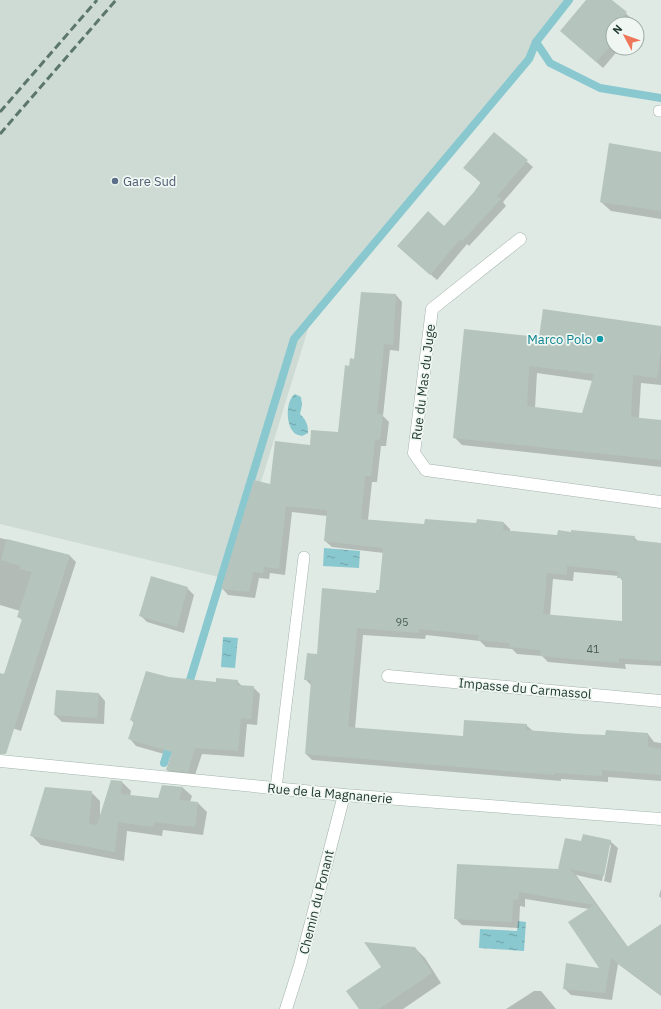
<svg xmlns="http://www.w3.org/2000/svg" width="661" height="1009" font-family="'IBM Plex Sans',sans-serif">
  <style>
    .built { fill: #cedad4 }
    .water { fill: url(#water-ripples) }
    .shadow { fill: #0003; fill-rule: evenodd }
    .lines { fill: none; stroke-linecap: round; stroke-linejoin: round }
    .stream { stroke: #89c8ce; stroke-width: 8 }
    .building { fill: #b5c5be; fill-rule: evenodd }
    .lane-casing { stroke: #a3b2ac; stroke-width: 12 }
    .street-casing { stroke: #a3b2ac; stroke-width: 13 }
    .secondary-casing { stroke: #9fb6ac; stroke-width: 13 }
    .lane { stroke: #fff; stroke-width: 11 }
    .street { stroke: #fff; stroke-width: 12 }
    .secondary { stroke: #fff; stroke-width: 12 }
    .rail { stroke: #5b766d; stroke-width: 3; stroke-dasharray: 8 4; stroke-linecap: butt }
    .service-dot { fill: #5c6f8a; stroke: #f0f7f3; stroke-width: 1.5 }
    .culture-dot { fill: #0f9aa8; stroke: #f0f7f3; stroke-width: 1.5 }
    .labels { text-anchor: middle; stroke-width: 3.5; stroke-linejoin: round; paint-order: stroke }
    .number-label { font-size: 11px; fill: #465d55 }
    .service-label { font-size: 13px; fill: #4e5e75; stroke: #f0f7f3; text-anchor: start }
    .culture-label { font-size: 13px; fill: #0d838f; stroke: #f0f7f3; text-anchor: end }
    .street-label { font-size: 13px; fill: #213a32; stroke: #f0f7f3 }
  </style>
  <defs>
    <pattern id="water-ripples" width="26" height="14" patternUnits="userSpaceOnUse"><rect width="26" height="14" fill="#89c8ce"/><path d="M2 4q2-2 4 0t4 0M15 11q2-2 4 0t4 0" fill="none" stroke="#70a3a8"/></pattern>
  </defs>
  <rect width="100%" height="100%" fill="#e0eae5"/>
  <polygon class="built" points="0,0 573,0 309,326 231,580 0,524"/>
  <g class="water">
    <path d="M295,394L301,397L302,405L300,414C306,420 308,424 308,433L302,436C298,435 294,434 292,430C286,421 286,400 295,394Z"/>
    <polygon points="324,548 360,551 359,568 323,566"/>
    <polygon points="223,637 238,638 235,668 221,667"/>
    <polygon points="518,921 526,922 524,951 479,948 480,929 517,931"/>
  </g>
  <g class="shadow">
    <polygon points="588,0 611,0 632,19 628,24 613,24 613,48 620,48 603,68 568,37"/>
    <polygon points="494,133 533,167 503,202 506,206 469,246 467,244 437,280 405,252 445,227 474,193 481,183 471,174"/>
    <polygon points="661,153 661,219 611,211 601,202"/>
    <path d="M396,295L402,302L399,351L390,350L383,416L389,422L386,446H381L377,482H372L368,520L425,525L504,523L510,529V532L558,536L634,537L639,542L661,544V666L625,664L626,669L548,662L542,656L517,654L512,649L486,647L480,641L426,635L425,639L363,635L355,729L463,737L526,725L533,731L606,737L648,734L654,742L661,743V781L608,777V782L561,779V781L312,760L306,754L312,686L305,679L318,655L380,591L384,553L332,547L325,541L327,516L292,512L285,575L270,573L269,579L259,578L255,598L228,595L222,588L271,485L310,446L339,433L350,367ZM574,572L619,576L623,582V622L550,616L553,579L573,581Z"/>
    <path d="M661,327V385L641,383L639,418L661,421V467L462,445L454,437L540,338ZM537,373L593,381L583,414L535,408Z"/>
    <polygon points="0,538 69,555 76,562 21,731 0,724 0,679 4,676 23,621 18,616 20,611 0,605"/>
    <polygon points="187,588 194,595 184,633 147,622 140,615"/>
    <polygon points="169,678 217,683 237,681 242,686 253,687 260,694 257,725 247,724 244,757 202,754 194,778 174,776 167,770 171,756 136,746 130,739 134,723 131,720"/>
    <polygon points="99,694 105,701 104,724 62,722 55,715"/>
    <polygon points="122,782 131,791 130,796 159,799 163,786 183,788 192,796 190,802 198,803 207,812 203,835 163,830 162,836 127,831 124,861 41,845 32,836 91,792 100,801 100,819"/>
    <polygon points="610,841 618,848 611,883 604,881 611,845 609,845 602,881 576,875 628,947 661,925 661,996 618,964 612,1000 571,995 564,988 601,969 589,909 525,899 525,907 520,906 519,928 462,925 455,918 559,870 581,842"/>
    <polygon points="661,889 661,898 659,896"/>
    <polygon points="415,948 425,958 441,983 403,1009 360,1009"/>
    <polygon points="534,991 541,991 556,1009 506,1009"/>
  </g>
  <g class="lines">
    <g class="stream">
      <polyline points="536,42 550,63 600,88 661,98"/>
      <polyline points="187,690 294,339 529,59 536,42 569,0"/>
      <polyline points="164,763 171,741"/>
    </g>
  </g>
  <g class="building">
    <polygon points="586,0 612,0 627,12 617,24 613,24 613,43 596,62 560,31"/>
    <polygon points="494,132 528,160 497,196 501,199 462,241 460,239 430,275 397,246 428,211 444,226 474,192 481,182 463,168"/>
    <polygon points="609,143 661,152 661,211 600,202"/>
    <path d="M361,292L396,294L393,345L384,344L377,414H383L380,439L375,440L371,476H365L361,519L424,524L425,519L476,523L477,519L504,522L503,530L557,535L558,530L571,532V530L635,536L634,540L661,543V661L619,658V663L540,656L541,650L509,647L510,643L478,640L479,635L419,629V633L357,628L348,727L463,736L464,720L527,724L526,730L579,734L605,735L606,730L648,733V747L661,749V775L602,770V776L555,773L554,775L305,754L311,680H304L307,653L317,654L322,588L376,593V590H379L383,548L324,541L327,510L286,506L279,569L264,567L263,573L253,572L249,592L221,589L254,480L270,484L275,441L310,445L311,430L338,432L345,365L349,366L350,358L354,359ZM567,566L618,571L617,578H622V621L543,614L547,573L567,575Z"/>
    <path d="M543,309L661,326V350L657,378L633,375L631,417L661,420V460L453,438L464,329L539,337ZM529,366L594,374L582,413L527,406Z"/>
    <polygon points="7,539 70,555 6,754 0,754 0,673 4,674 22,619 17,617 32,572 20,569 21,566 1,560"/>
    <polygon points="151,576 188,587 177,627 139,616"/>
    <polygon points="146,671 169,677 216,682 216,678 238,680 237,685 254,686 251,719 241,718 238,751 195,748 188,772 166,770 172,752 128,739 134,721 130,720"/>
    <polygon points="56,690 99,693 97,718 54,715"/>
    <polygon points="111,780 122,781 121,794 158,798 162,785 183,787 179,800 198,802 195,827 155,822 153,827 118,822 115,852 30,836 45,787 92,791 89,824 97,825"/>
    <polygon points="583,834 611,840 604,876 570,869 627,947 661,924 661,995 611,958 605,993 563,989 566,963 599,968 568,922 594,905 519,892 518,900 513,899 512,922 454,919 457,864 558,869 565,838 581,841"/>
    <polygon points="364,942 415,947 432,973 379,1009 359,1009 346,991 381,967"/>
  </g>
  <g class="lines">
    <g class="lane-casing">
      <g id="lane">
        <polyline points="659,111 661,111"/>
        <polyline points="276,788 304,557"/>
      </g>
    </g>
    <g class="street-casing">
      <g id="street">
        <polyline points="520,239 432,309 414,453 426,470 661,502"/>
        <polyline points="388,676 661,701"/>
        <polyline points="286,1009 300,965 344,795"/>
      </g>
    </g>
    <g class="secondary-casing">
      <polyline id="secondary" points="0,761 344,795 661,819"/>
    </g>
    <use href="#lane" class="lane"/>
    <use href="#street" class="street"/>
    <use href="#secondary" class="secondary"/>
    <g class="rail">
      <polyline points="0,112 97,0"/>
      <polyline points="0,134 116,0"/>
    </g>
  </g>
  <circle class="service-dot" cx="115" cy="181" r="4"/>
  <circle class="culture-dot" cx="600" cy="339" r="4"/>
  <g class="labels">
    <g class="number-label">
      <text x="402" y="626">95</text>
      <text x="593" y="653">41</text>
    </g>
    <g class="service-label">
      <text x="123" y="186">Gare Sud</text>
    </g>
    <g class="culture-label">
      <text x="592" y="344">Marco Polo</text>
    </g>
    <g class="street-label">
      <text transform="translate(423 382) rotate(-83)" y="5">Rue du Mas du Juge</text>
      <text transform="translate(525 688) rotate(5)" y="5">Impasse du Carmassol</text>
      <text transform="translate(330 793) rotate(5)" y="5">Rue de la Magnanerie</text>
      <text transform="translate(316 902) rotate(-76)" y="5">Chemin du Ponant</text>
    </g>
  </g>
  <g transform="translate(625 36) rotate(311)"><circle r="19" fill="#f0f7f3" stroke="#9daba6"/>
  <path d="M0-3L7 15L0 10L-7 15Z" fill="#ee765a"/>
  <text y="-6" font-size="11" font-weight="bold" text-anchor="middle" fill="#213a32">N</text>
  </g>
</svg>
